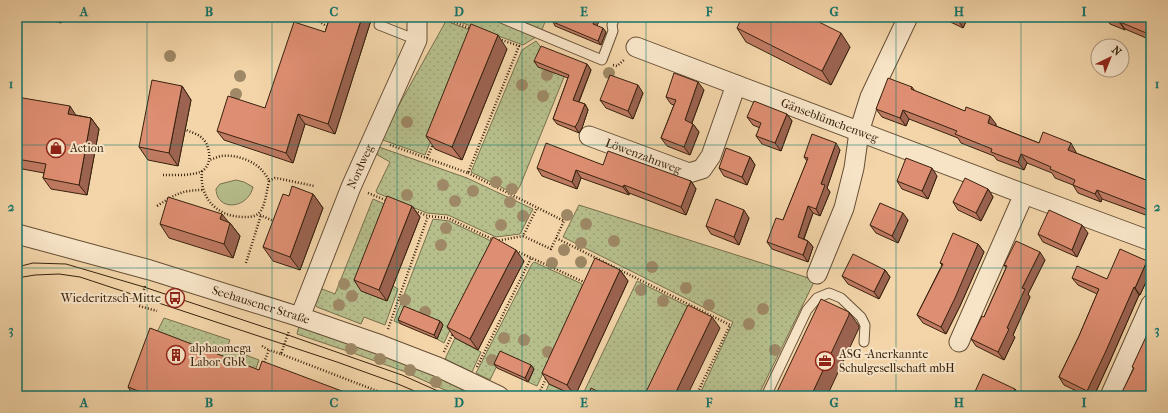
<svg xmlns="http://www.w3.org/2000/svg" width="1168" height="413" font-family="'IM FELL French Canon',serif">
  <style>
    .grass { fill: url(#grass-dots); stroke: #77704d }
    .park { fill: #b6be8c; stroke: #77704d }
    .lines { fill: none; stroke-linecap: round; stroke-linejoin: round }
    .lane-casing { stroke: #674f35; stroke-width: 11 }
    .street-casing { stroke: #674f35; stroke-width: 21 }
    .path { stroke: #38220e; stroke-width: 2.5; stroke-dasharray: 1 2; stroke-linecap: butt }
    .lane { stroke: #f7e4c7; stroke-width: 9 }
    .street { stroke: #f7e4c7; stroke-width: 19 }
    .tram { stroke: #38220e; stroke-width: 1 }
    .tree { fill: #9e8865 }
    .wall { fill: #bf7a62; stroke: #38220e }
    .shaded-wall { fill: #9b6350; stroke: #38220e }
    .building { fill: #de8e72; stroke: #38220e }
    .grid { fill: none; stroke: #0f766e; stroke-width: 1; stroke-opacity: 0.55 }
    .labels { text-anchor: middle; stroke-width: 4; stroke-linejoin: round; paint-order: stroke }
    .street-label { font-size: 12px; fill: #38220e; stroke: #f7e4c7 }
    .poi-label { font-size: 12px; fill: #38220e; stroke: #f7e4c7; text-anchor: start }
    .neatline { fill: none; stroke: #0f766e; stroke-width: 1.5 }
    .grid-label { font-size: 13px; text-anchor: middle; font-weight: bold; fill: #0f766e }
  </style>
  <defs>
    <pattern id="grass-dots" width="8" height="8" patternUnits="userSpaceOnUse"><rect width="8" height="8" fill="#b6be8c"/><path d="M2 2h.1M6 6h.1" fill="none" stroke="#9da378" stroke-width="1.8" stroke-linecap="round"/></pattern>
  </defs>
  <rect width="100%" height="100%" fill="#f3d5a9"/>
  <filter id="stains"><feTurbulence type="fractalNoise" baseFrequency=".005" numOctaves="4"/><feColorMatrix values="0 0 0 0 .2 0 0 0 0 .09 0 0 0 0 .02 0 0 0 .5 -.17"/></filter>
  <radialGradient id="worn" r=".72"><stop offset=".6" stop-color="#630" stop-opacity="0"/><stop offset="1" stop-color="#630" stop-opacity=".3"/></radialGradient>
  <g class="grass">
    <polygon points="450,17 487,17 536,37 523,45 449,18"/>
    <polygon points="508,17 547,17 541,32"/>
    <polygon points="446,21 475,32 425,155 380,139"/>
    <polygon points="536,41 564,77 520,186 515,194 471,172 522,50"/>
    <polygon points="379,147 467,178 533,209 520,234 496,237 448,215 427,213 377,193 376,191 390,162 376,154"/>
    <polygon points="373,199 389,206 362,291 387,301 393,286 398,289 385,325 364,317 361,324 317,307 314,303 317,287 335,294"/>
    <polygon points="579,205 815,280 758,396 699,396 733,322 563,237"/>
    <polygon points="433,219 449,221 491,241 444,343 437,339 442,325 407,310 401,324 394,321"/>
    <polygon points="534,262 580,283 584,286 537,386 528,382 534,369 502,355 490,380 476,373 532,264"/>
    <polygon points="637,281 691,308 650,396 582,396"/>
    <polygon points="164,318 230,340 227,348 259,360 254,374 155,336"/>
    <polygon points="299,326 327,333 432,374 480,396 458,396 403,371 353,353 297,334"/>
    <polygon points="455,338 481,352 472,372 445,359"/>
    <polygon points="549,384 575,396 544,396"/>
  </g>
  <path class="park" d="M236,180L244,182L253,187C248,209 217,212 216,189L220,184Z"/>
  <g class="lines">
    <g class="lane-casing">
      <g id="lane">
        <polyline points="382,17 379,25 417,40"/>
        <polyline points="499,17 602,60 613,31 612,25 615,17"/>
        <polyline points="766,396 807,310 817,298 829,293 841,298 861,317 865,325 864,342"/>
      </g>
    </g>
    <g class="street-casing">
      <g id="street">
        <path id="s1" d="M636,47L1024,194L1151,241"/>
        <path id="s2" d="M589,136L689,173L702,169L711,156L736,85"/>
        <path id="s3" d="M17,234L150,270L300,317L381,345L438,367L499,396"/>
        <polyline points="817,274 844,208 854,168 859,132 870,97 908,17"/>
        <path id="s4" d="M300,317L351,187L417,40V17"/>
        <polyline points="959,342 1024,194"/>
        <polyline points="1110,396 1151,304"/>
      </g>
    </g>
    <g class="path">
      <polyline points="311,17 330,28"/>
      <polyline points="440,17 472,29"/>
      <polyline points="613,65 617,66 625,59"/>
      <polyline points="390,145 468,173 519,46 499,39"/>
      <polyline points="427,158 433,144"/>
      <path d="M202,171C199,198 217,217 244,217C249,217 255,217 259,213C265,208 267,189 269,181C268,178 266,175 264,173C256,161 236,154 221,156C217,157 213,159 209,160"/>
      <polyline points="468,173 564,221 551,249 523,236 537,208"/>
      <path d="M163,175C175,175 189,176 200,172C213,167 211,146 202,138C198,134 191,132 186,130"/>
      <polyline points="269,181 275,178 281,179 314,186"/>
      <polyline points="368,193 388,201"/>
      <path d="M157,206C174,195 181,190 203,190"/>
      <polyline points="415,211 428,216 448,218 494,240"/>
      <polyline points="260,215 276,222"/>
      <polyline points="556,238 602,261"/>
      <polyline points="496,241 523,236"/>
      <polyline points="516,251 586,283"/>
      <polyline points="246,263 261,215"/>
      <polyline points="601,263 602,261 730,325 696,396"/>
      <polyline points="145,286 139,306 157,311"/>
      <polyline points="388,329 428,216"/>
      <polyline points="262,346 269,350"/>
      <polyline points="444,352 453,333"/>
      <polyline points="281,354 390,396"/>
      <polyline points="263,365 269,350 281,354 289,331"/>
      <polyline points="477,367 531,258"/>
      <polyline points="1014,391 1024,396"/>
      <polyline points="538,396 547,376"/>
    </g>
    <use href="#lane" class="lane"/>
    <use href="#street" class="street"/>
    <g class="tram">
      <polyline points="17,267 33,263 66,264 144,287 288,335 402,375 449,396"/>
      <polyline points="17,278 35,275 59,274 80,277 337,362 398,384 426,396"/>
    </g>
  </g>
  <g class="tree">
    <circle cx="170" cy="56" r="6"/>
    <circle cx="609" cy="73" r="6"/>
    <circle cx="547" cy="75" r="6"/>
    <circle cx="240" cy="76" r="6"/>
    <circle cx="522" cy="85" r="6"/>
    <circle cx="236" cy="94" r="6"/>
    <circle cx="543" cy="96" r="6"/>
    <circle cx="407" cy="122" r="6"/>
    <circle cx="496" cy="182" r="6"/>
    <circle cx="443" cy="185" r="6"/>
    <circle cx="512" cy="189" r="6"/>
    <circle cx="473" cy="191" r="6"/>
    <circle cx="407" cy="195" r="6"/>
    <circle cx="455" cy="201" r="6"/>
    <circle cx="510" cy="202" r="6"/>
    <circle cx="567" cy="215" r="6"/>
    <circle cx="523" cy="216" r="6"/>
    <circle cx="586" cy="224" r="6"/>
    <circle cx="501" cy="225" r="6"/>
    <circle cx="446" cy="228" r="6"/>
    <circle cx="614" cy="241" r="6"/>
    <circle cx="581" cy="243" r="6"/>
    <circle cx="441" cy="245" r="6"/>
    <circle cx="564" cy="250" r="6"/>
    <circle cx="581" cy="262" r="6"/>
    <circle cx="552" cy="263" r="6"/>
    <circle cx="652" cy="267" r="6"/>
    <circle cx="344" cy="284" r="6"/>
    <circle cx="686" cy="288" r="6"/>
    <circle cx="641" cy="290" r="6"/>
    <circle cx="352" cy="296" r="6"/>
    <circle cx="405" cy="300" r="6"/>
    <circle cx="663" cy="301" r="6"/>
    <circle cx="339" cy="305" r="6"/>
    <circle cx="709" cy="305" r="6"/>
    <circle cx="763" cy="309" r="6"/>
    <circle cx="425" cy="312" r="6"/>
    <circle cx="749" cy="324" r="6"/>
    <circle cx="504" cy="338" r="6"/>
    <circle cx="524" cy="340" r="6"/>
    <circle cx="351" cy="349" r="6"/>
    <circle cx="775" cy="350" r="6"/>
    <circle cx="548" cy="352" r="6"/>
    <circle cx="380" cy="359" r="6"/>
    <circle cx="492" cy="360" r="6"/>
    <circle cx="410" cy="370" r="6"/>
    <circle cx="436" cy="382" r="6"/>
  </g>
  <g class="wall">
    <polygon points="44,17 63,17 61,23 45,18"/>
    <polygon points="330,17 372,17 335,134 305,124 293,163 224,140 217,131 265,108 325,32"/>
    <polygon points="940,17 968,17 963,28"/>
    <polygon points="1105,17 1151,17 1151,40 1125,29 1125,30 1110,24"/>
    <polygon points="553,22 597,26 606,32 601,45 555,26"/>
    <polygon points="737,28 850,47 831,85 746,42"/>
    <polygon points="507,49 462,160 435,149 426,136"/>
    <polygon points="534,61 587,64 591,70 579,102 585,104 588,110 582,128 579,133 557,124 553,119 568,78 538,67"/>
    <polygon points="182,86 191,100 178,166 148,160 139,147"/>
    <polygon points="912,87 915,91 996,124 996,126 1039,143 1076,152 1076,153 1151,182 1151,217 1102,199 1101,202 1078,193 1073,185 1055,178 1052,173 1027,163 1024,170 997,160 994,156 961,143 958,138 909,119 906,126 882,117 876,109"/>
    <polygon points="704,90 692,123 693,124 699,132 690,155 667,146 661,138 674,105 671,104 666,97"/>
    <polygon points="643,93 633,119 606,108 600,100"/>
    <polygon points="17,97 76,115 91,118 99,129 87,195 51,189 43,178 44,173 17,168"/>
    <polygon points="787,114 792,121 781,151 762,144 756,136 760,128 753,125 747,117"/>
    <polygon points="840,150 827,188 830,192 820,216 813,213 804,239 808,241 813,247 808,262 772,249 767,242 783,220 807,161 804,157"/>
    <polygon points="750,157 755,165 747,185 724,176 719,168"/>
    <polygon points="603,165 691,181 696,189 686,215 629,193 629,195 581,178 577,189 542,176 537,168"/>
    <polygon points="937,176 928,199 902,189 897,181"/>
    <polygon points="988,189 993,197 981,221 958,210 953,202"/>
    <polygon points="313,194 323,208 300,270 273,261 263,247 289,196"/>
    <polygon points="412,206 420,217 387,301 361,291 354,280"/>
    <polygon points="749,218 739,245 711,234 706,226"/>
    <polygon points="908,220 898,243 876,233 870,225"/>
    <polygon points="228,222 230,223 240,236 233,258 169,238 160,224"/>
    <polygon points="1088,233 1077,257 1043,242 1038,234"/>
    <polygon points="978,244 984,252 960,306 946,334 923,323 917,315 942,265 940,263"/>
    <polygon points="1045,260 1028,294 1030,297 1013,335 1015,337 1004,360 976,346 971,339 984,317 1006,268 1004,265"/>
    <polygon points="524,261 478,350 455,338 447,327"/>
    <polygon points="1147,261 1151,266 1151,271 1140,295 1139,295 1110,361 1094,396 1087,396 1064,385 1059,377 1079,336 1097,294 1078,285 1072,278 1107,279"/>
    <polygon points="620,270 628,281 575,396 549,384 542,373"/>
    <polygon points="885,270 890,277 879,299 848,284 842,276"/>
    <polygon points="398,320 440,321 443,325 437,339 401,324"/>
    <polygon points="494,364 531,365 534,369 528,382 497,368"/>
    <polygon points="259,370 355,396 136,396 133,395 128,387"/>
  </g>
  <g class="shaded-wall">
    <polygon points="57,17 63,17 61,23"/>
    <polygon points="362,17 372,17 335,134 328,124"/>
    <polygon points="596,17 601,17 596,28 593,24"/>
    <polygon points="856,17 862,17 859,22"/>
    <polygon points="959,17 968,17 963,28 958,20"/>
    <polygon points="1120,22 1125,29 1125,30 1120,23"/>
    <polygon points="603,28 606,32 601,45 598,41"/>
    <polygon points="841,33 850,47 831,85 822,71"/>
    <polygon points="498,35 507,49 462,160 452,147"/>
    <polygon points="17,40 18,42 17,59"/>
    <polygon points="587,64 591,70 577,106 573,100"/>
    <polygon points="698,82 704,90 690,128 685,120"/>
    <polygon points="638,85 643,93 633,119 628,111"/>
    <polygon points="182,86 191,100 178,166 169,153"/>
    <polygon points="585,104 588,110 582,128 579,133 575,127"/>
    <polygon points="70,106 77,117 68,114"/>
    <polygon points="903,110 909,119 906,126 900,118"/>
    <polygon points="298,114 305,124 293,163 286,153"/>
    <polygon points="787,114 792,121 781,151 775,143"/>
    <polygon points="990,116 996,124 994,131 988,123"/>
    <polygon points="91,118 99,129 87,195 79,185"/>
    <polygon points="693,124 699,132 690,155 684,147"/>
    <polygon points="836,143 840,150 827,188 830,192 820,216 816,209 821,184"/>
    <polygon points="1071,143 1076,152 1074,158 1068,150"/>
    <polygon points="1021,154 1027,163 1024,170 1018,162"/>
    <polygon points="750,157 755,165 747,185 742,177"/>
    <polygon points="932,168 937,176 928,199 922,191"/>
    <polygon points="576,170 581,178 577,189 572,182"/>
    <polygon points="691,181 696,189 686,215 681,207"/>
    <polygon points="624,185 629,193 629,195 623,187"/>
    <polygon points="988,189 993,197 981,221 976,213"/>
    <polygon points="1097,190 1102,199 1101,202 1095,194"/>
    <polygon points="313,194 323,208 300,270 290,257"/>
    <polygon points="1148,205 1151,210 1151,216 1146,209"/>
    <polygon points="412,206 420,217 387,301 379,290"/>
    <polygon points="808,206 813,213 802,243 798,237"/>
    <polygon points="744,210 749,218 739,245 734,237"/>
    <polygon points="903,213 908,220 898,243 892,236"/>
    <polygon points="222,214 230,224 230,223 240,236 233,258 224,244 220,219"/>
    <polygon points="1082,225 1088,233 1077,257 1072,250"/>
    <polygon points="808,241 813,247 808,262 803,255"/>
    <polygon points="978,244 984,252 960,306 946,334 941,327"/>
    <polygon points="516,250 524,261 478,350 470,339"/>
    <polygon points="1040,252 1045,260 1028,294 1030,297 1013,335 1015,337 1004,360 998,352 1022,288"/>
    <polygon points="1147,261 1151,266 1151,271 1140,295 1135,288"/>
    <polygon points="620,270 628,281 575,396 567,385"/>
    <polygon points="885,270 890,277 879,299 874,292"/>
    <polygon points="1134,287 1139,295 1110,361 1094,396 1091,396 1087,391"/>
    <polygon points="849,312 859,326 859,328 827,396 811,396"/>
    <polygon points="712,317 720,328 687,396 674,396"/>
    <polygon points="440,321 443,325 437,339 434,335"/>
    <polygon points="531,365 534,369 528,382 525,378"/>
    <polygon points="1151,388 1151,396 1148,396"/>
    <polygon points="1015,389 1020,396 1011,396"/>
  </g>
  <g class="building">
    <polygon points="330,17 362,17 328,124 298,114 286,153 217,131 228,96 265,108 294,22 325,32"/>
    <polygon points="555,17 576,17 579,18 579,17 596,17 593,24 603,28 598,41 553,22"/>
    <polygon points="742,17 809,17 841,33 822,71 737,28"/>
    <polygon points="951,17 959,17 958,20"/>
    <polygon points="1105,17 1151,17 1151,35 1120,22 1120,23"/>
    <polygon points="471,24 498,35 452,147 426,136"/>
    <polygon points="541,46 587,64 573,100 585,104 578,122 575,127 553,119 569,75 534,61"/>
    <polygon points="674,73 698,82 685,120 693,124 684,147 661,138 676,100 666,97"/>
    <polygon points="610,75 638,85 628,111 600,100"/>
    <polygon points="888,78 912,87 911,89 965,111 966,107 990,116 988,123 1039,143 1043,132 1071,143 1068,150 1151,182 1151,206 1148,205 1146,209 1097,190 1095,194 1073,185 1075,180 1050,169 1051,167 1021,154 1018,162 991,152 992,149 955,134 957,131 903,110 900,118 876,109"/>
    <polygon points="152,80 182,86 169,153 139,147"/>
    <polygon points="17,97 70,106 68,114 91,118 79,185 43,178 46,164 17,159"/>
    <polygon points="754,101 787,114 775,143 756,136 761,123 747,117"/>
    <polygon points="812,134 836,143 821,184 825,185 816,209 808,206 798,237 808,241 803,255 767,242 776,218 783,220 808,158 804,157"/>
    <polygon points="546,143 603,165 608,151 691,181 681,207 624,185 623,187 576,170 572,182 537,168"/>
    <polygon points="726,148 750,157 742,177 719,168"/>
    <polygon points="906,158 932,168 922,191 897,181"/>
    <polygon points="965,178 988,189 976,213 953,202"/>
    <polygon points="292,186 313,194 290,257 263,247 283,194 289,196"/>
    <polygon points="387,196 412,206 379,290 354,280"/>
    <polygon points="168,197 222,214 220,219 230,223 224,244 160,224"/>
    <polygon points="716,199 744,210 734,237 706,226"/>
    <polygon points="880,203 903,213 892,236 870,225"/>
    <polygon points="1049,210 1082,225 1072,250 1038,234"/>
    <polygon points="953,233 978,244 955,298 941,327 917,315 943,264 940,263"/>
    <polygon points="493,237 516,250 470,339 447,327"/>
    <polygon points="1016,241 1040,252 1022,288 1025,289 1007,328 1009,329 998,352 971,339 982,316 984,317 1007,266 1004,265"/>
    <polygon points="1120,249 1147,261 1135,288 1134,287 1105,353 1087,391 1059,377 1079,336 1099,289 1072,278 1077,266 1107,279"/>
    <polygon points="853,254 885,270 874,292 842,276"/>
    <polygon points="595,258 620,270 567,385 542,373"/>
    <polygon points="821,299 849,312 849,315 811,396 775,396"/>
    <polygon points="688,305 712,317 674,396 644,396"/>
    <polygon points="404,306 440,321 434,335 398,320"/>
    <polygon points="1151,326 1151,388 1148,396 1120,396 1134,368 1132,367"/>
    <polygon points="150,328 259,370 262,361 355,396 151,396 128,387"/>
    <polygon points="500,351 531,365 525,378 494,364"/>
    <polygon points="983,374 1015,389 1011,396 973,396"/>
    <polygon points="591,388 607,396 588,396"/>
  </g>
  <path class="grid" d="M147,17V396M272,17V396M397,17V396M522,17V396M646,17V396M771,17V396M896,17V396M1021,17V396M17,145H1151M17,268H1151"/>
  <defs>
    <g id="shop-ring" transform="scale(1)"><circle r="9.5" fill="#f7e4c7" stroke="#8f2418" stroke-width="1.5"/><path d="M-5-2.5h2.3a2.7 3.5 0 0 1 5.4 0H5L5.5 6h-11ZM-1.5-2.5h3a1.5 2.3 0 0 0-3 0Z" fill="#8f2418"/></g>
    <g id="bus-ring" transform="scale(1)"><circle r="9.5" fill="#f7e4c7" stroke="#8f2418" stroke-width="1.5"/><path d="M-5-6H5V4H4V6H2V4H-2V6H-4V4H-5ZM-3.5-4V0h7V-4ZM-3.5 1.2v1.5H-2V1.2ZM2 1.2v1.5H3.5V1.2Z" fill="#8f2418"/></g>
    <g id="building-ring" transform="scale(1)"><circle r="9.5" fill="#f7e4c7" stroke="#8f2418" stroke-width="1.5"/><path d="M-4-6H4V6H1V3H-1V6H-4ZM-2.5-4.3h1.7v1.8h-1.7ZM.8-4.3h1.7v1.8H.8ZM-2.5-1h1.7V.8h-1.7ZM.8-1h1.7V.8H.8Z" fill="#8f2418"/></g>
    <g id="office-ring" transform="scale(1)"><circle r="9.5" fill="#f7e4c7" stroke="#8f2418" stroke-width="1.5"/><path d="M-6-3h4V-5.5h4V-3h4V5H-6ZM-1-4.5V-3h2v-1.5ZM-6 0V1H6V0Z" fill="#8f2418"/></g>
  </defs>
  <g fill-rule="evenodd">
    <use href="#shop-ring" x="56" y="148"/>
    <use href="#bus-ring" x="175" y="298"/>
    <use href="#building-ring" x="176" y="355"/>
    <use href="#office-ring" x="825" y="361"/>
  </g>
  <g class="labels">
    <g class="street-label">
      <text dy="4" stroke="none"><textPath href="#s1" startOffset="207">Gänseblümchenweg</textPath></text>
      <text dy="4" stroke="none"><textPath href="#s2" startOffset="58">Löwenzahnweg</textPath></text>
      <text dy="4" stroke="none"><textPath href="#s4" startOffset="162">Nordweg</textPath></text>
      <text dy="4" stroke="none"><textPath href="#s3" startOffset="254">Seehausener Straße</textPath></text>
    </g>
    <g class="poi-label">
      <text x="70" y="152">Action</text>
      <text x="161" y="302" text-anchor="end">Wiederitzsch-Mitte</text>
      <text x="190" y="352">alphaomega<tspan x="190" dy="14">Labor GbR</tspan></text>
      <text x="839" y="358">ASG -Anerkannte<tspan x="839" dy="14">Schulgesellschaft mbH</tspan></text>
    </g>
  </g>
  <rect width="1168" height="413" fill="none" stroke="#f3d5a9" stroke-width="44"/>
  <g transform="translate(1110 58) rotate(43)"><circle r="19" fill="#f7e4c7" stroke="#ab967d"/>
  <path d="M0-3L7 15L0 10L-7 15Z" fill="#8f2418"/>
  <text y="-6" font-size="11" font-weight="bold" text-anchor="middle" fill="#38220e">N</text>
  </g>
  <rect x="22" y="22" width="1124" height="369" class="neatline"/>
  <g class="grid-label">
    <text x="84" y="16">A</text>
    <text x="209" y="16">B</text>
    <text x="334" y="16">C</text>
    <text x="459" y="16">D</text>
    <text x="584" y="16">E</text>
    <text x="709" y="16">F</text>
    <text x="834" y="16">G</text>
    <text x="959" y="16">H</text>
    <text x="1084" y="16">I</text>
    <text x="11" y="88">1</text>
    <text x="1157" y="88">1</text>
    <text x="11" y="211">2</text>
    <text x="1157" y="211">2</text>
    <text x="11" y="334">3</text>
    <text x="1157" y="334">3</text>
    <text x="84" y="407">A</text>
    <text x="209" y="407">B</text>
    <text x="334" y="407">C</text>
    <text x="459" y="407">D</text>
    <text x="584" y="407">E</text>
    <text x="709" y="407">F</text>
    <text x="834" y="407">G</text>
    <text x="959" y="407">H</text>
    <text x="1084" y="407">I</text>
  </g>
  <rect width="100%" height="100%" filter="url(#stains)"/>
  <rect width="100%" height="100%" fill="url(#worn)"/>
</svg>
